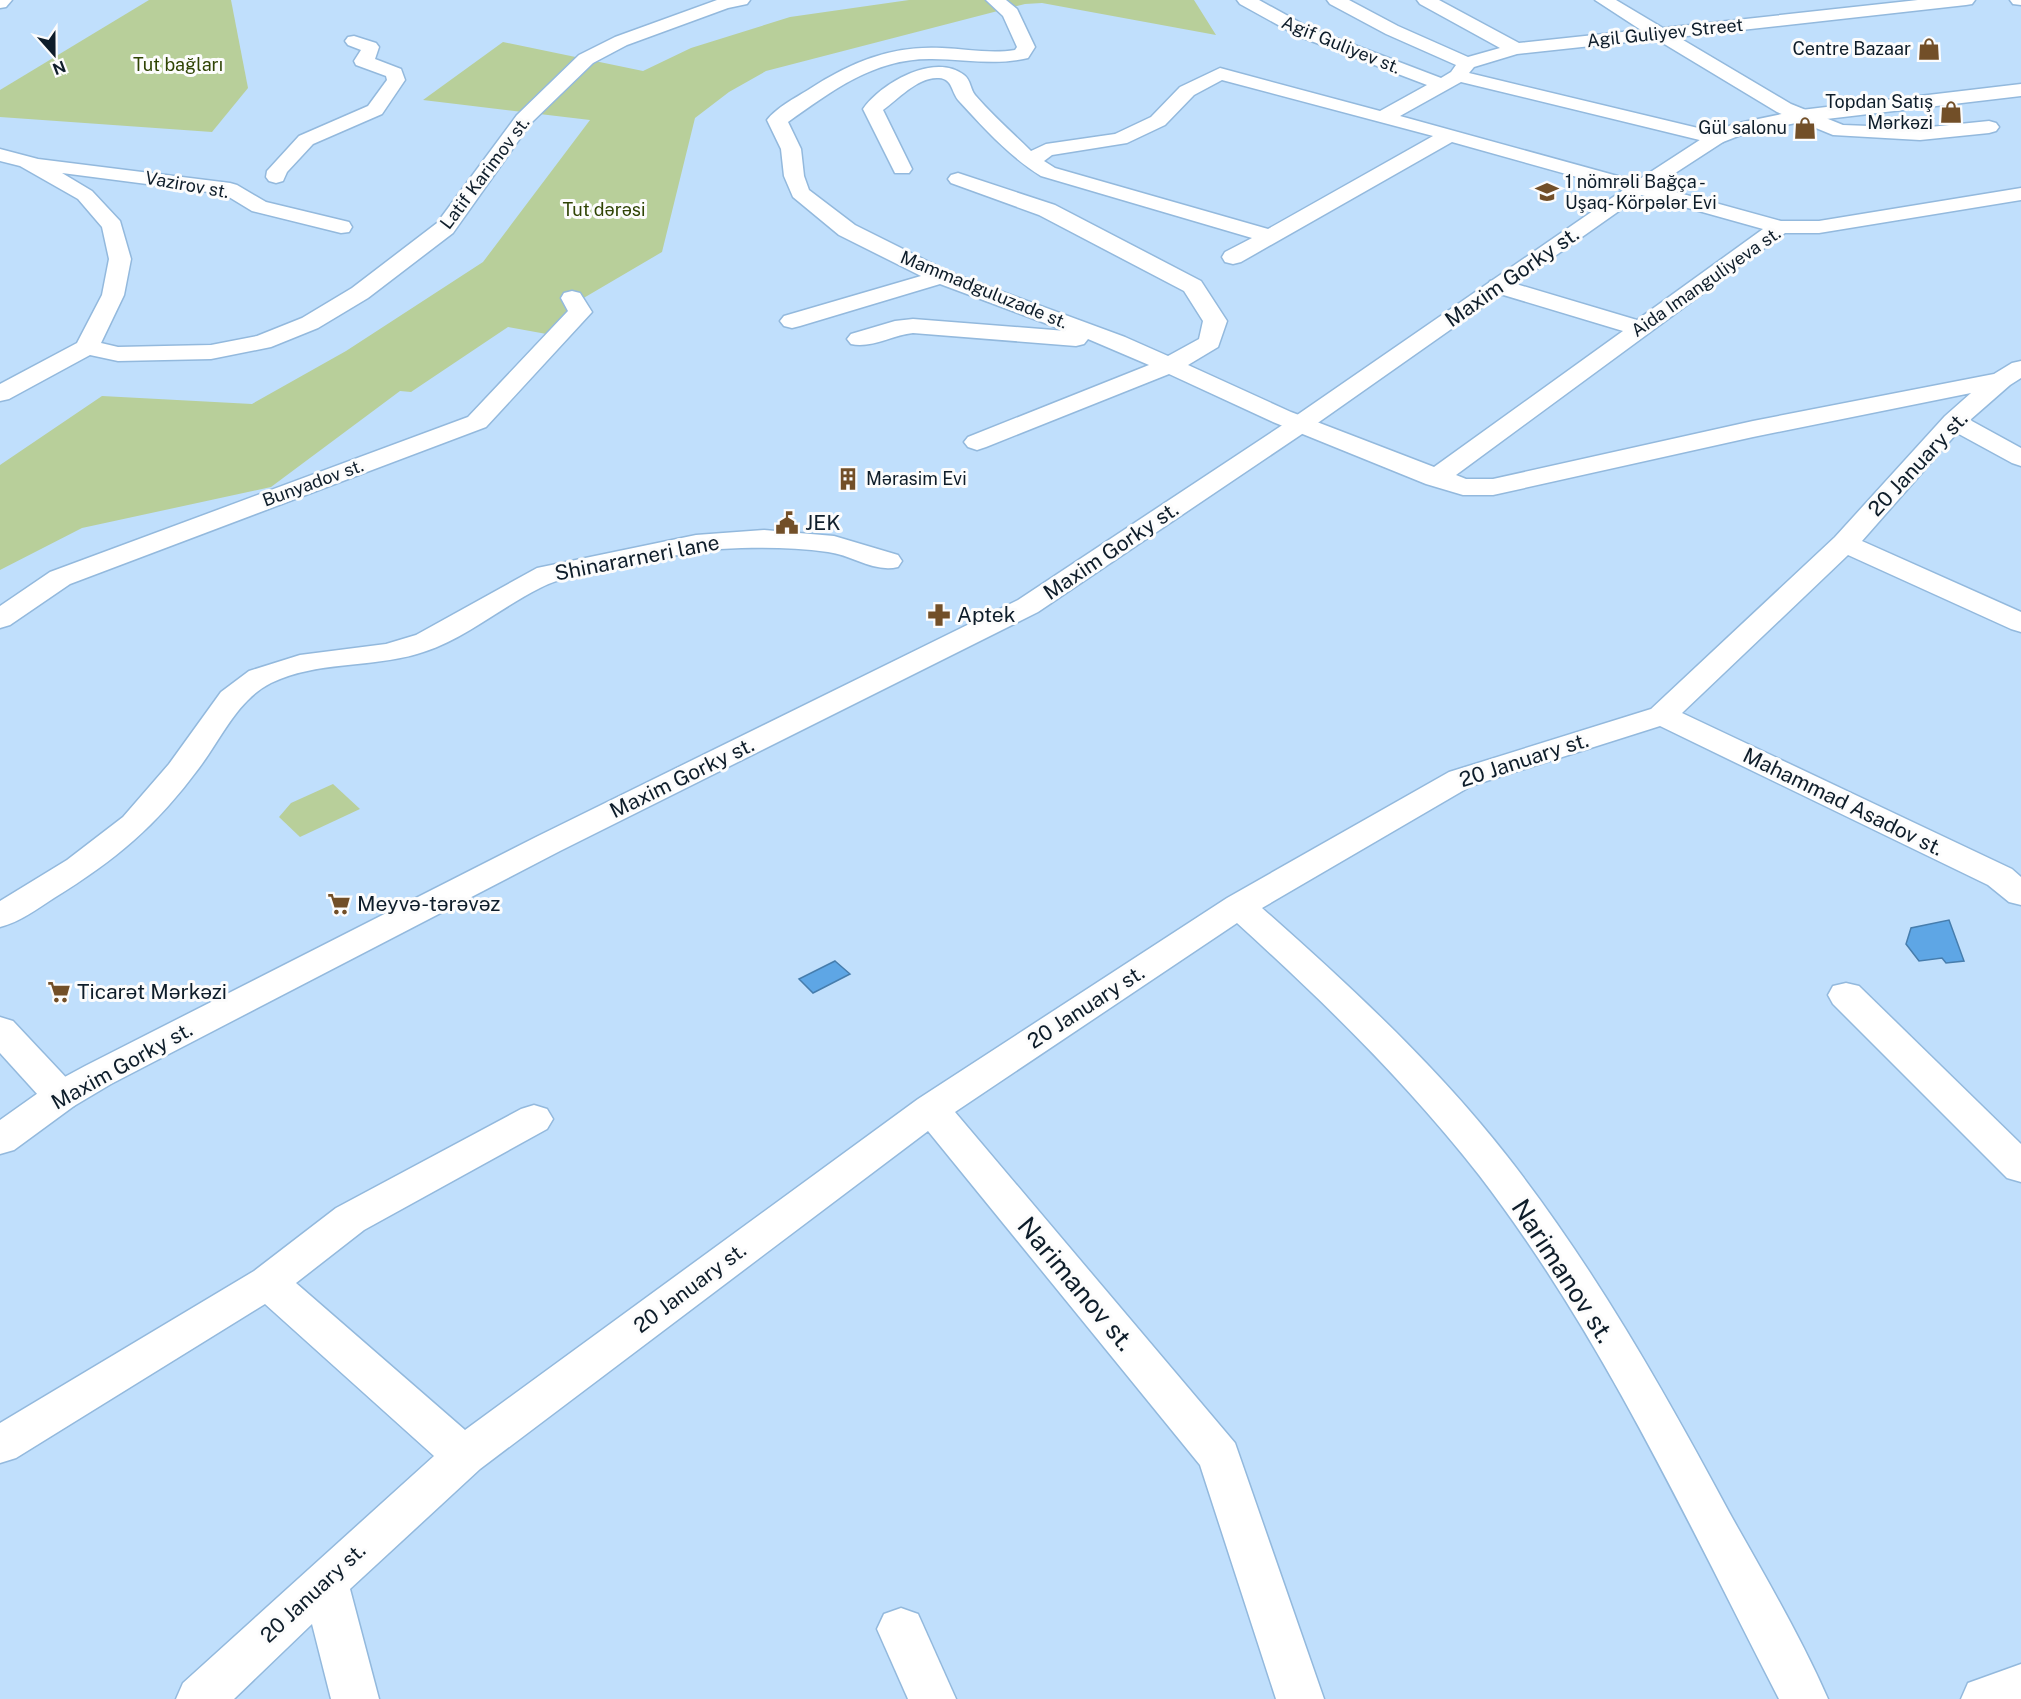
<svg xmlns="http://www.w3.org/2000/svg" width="2021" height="1699" font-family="'Public Sans',sans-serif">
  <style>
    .green { fill: #b8cf9a }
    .water { fill: #5ea6e5; stroke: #467dad; stroke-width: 1.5 }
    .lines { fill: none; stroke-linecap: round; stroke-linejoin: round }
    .minor-casing { stroke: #93b9dd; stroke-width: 3 }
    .major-casing { stroke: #93b9dd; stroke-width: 3 }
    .minor { fill: #fff; fill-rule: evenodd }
    .major { fill: #fff; fill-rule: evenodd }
    .labels { text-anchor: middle; stroke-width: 6; stroke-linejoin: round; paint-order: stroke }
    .far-street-label { font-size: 18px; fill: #0e1d2a; stroke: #fcfcfc }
    .far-poi-label { font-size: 18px; fill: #0e1d2a; stroke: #fcfcfc; text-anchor: end }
    .far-park-label { font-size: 18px; fill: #2f4404; stroke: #fcfcfc }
    .street-label { font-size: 21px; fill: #0e1d2a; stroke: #fcfcfc }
    .poi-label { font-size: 21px; fill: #0e1d2a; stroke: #fcfcfc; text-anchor: start }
    .near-street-label { font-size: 26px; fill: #0e1d2a; stroke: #fcfcfc }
  </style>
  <rect width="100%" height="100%" fill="#c0dffc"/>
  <g class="green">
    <polygon points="149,0 231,0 248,88 212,132 0,117 0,90"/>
    <polygon points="909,0 1194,0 1216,35 1042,3 1025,4 766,71 729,92 695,118 662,252 570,306 552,335 508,327 411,392 400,391 271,487 82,528 0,570 0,465 102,396 252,404 346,351 483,262 590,120 423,100 503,42 643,71 691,48 790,17"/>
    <polygon points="333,784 360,809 300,837 279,817 291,803"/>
  </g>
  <g class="water">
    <polygon points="1949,920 1964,961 1946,963 1942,958 1919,961 1906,944 1911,928"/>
    <polygon points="835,961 850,974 813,993 799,979"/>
  </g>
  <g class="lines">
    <g class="minor-casing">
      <g id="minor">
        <polygon points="0,0 12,0 6,7 0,8"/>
        <polygon points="717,0 750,0 747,4 728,8 627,45 593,63 531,123 453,233 368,298 318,328 271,347 211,359 118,361 90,355 9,399 0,401 0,384 77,343 102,295 109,259 102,227 78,199 20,166 0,161 0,149 38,159 230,183 237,185 266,202 349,222 352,227 349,232 341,233 252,211 224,194 62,173 92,191 120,221 131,259 124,295 101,343 118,347 211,345 257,336 302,318 352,288 437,223 517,115 579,55 615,37"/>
        <path d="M986,0H1006L1017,9L1035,47L1028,58C996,66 965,59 932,59C875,58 833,90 788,122L801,149L804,176L809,190L855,225L949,272L1125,337L1168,356L1199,339L1203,321L1184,291L1039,215L951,183L948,179L951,175L958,173L1055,205L1201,281L1227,321L1218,347L1188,365L1291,412L1434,467L1623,331L1490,291L1487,286L1490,281L1498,279L1506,281L1637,320L1763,229L1452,142L1241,262L1233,264L1225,262L1222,257L1225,252L1252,238L1041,176C1010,157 983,127 959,101C951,92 953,79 939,78C919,76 898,99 883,110L912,169L909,173H895L863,109C881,83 935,52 964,75C971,80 970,89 975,95C992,115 1013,133 1031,151L1046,144L1115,134L1151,117L1180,87L1220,68L1380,111L1427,85L1298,36L1240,4L1237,0H1259L1310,28L1441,78L1451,72L1456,65L1386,34L1330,4L1327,0H1349L1398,26L1468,57L1500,48L1420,4L1417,0H1439L1519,43L1641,30L1595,0H1616L1663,28L1918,0H1975L1972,4L1966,5L1678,37L1791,104L1843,125L1920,128L1989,121L1996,123L1999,127L1996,131L1989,133L1920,140L1833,135L1777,112L1656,39L1517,54L1474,67L1469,73L1723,134L1726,138L1723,142L1716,144L1461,82L1400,116L1781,221H1819L2021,188V200L1819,233H1785L1456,475L1466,479H1493L1753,421L1994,374L2012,363L2021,361V378L2010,385L1970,420L2021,448V466L2012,463L1957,433L1862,541L2021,612V632L2011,629L1848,555L1682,713L2012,869L2021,877V905L2009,902L1988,885L1660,726L1471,786L1262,908C1349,985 1435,1064 1507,1156C1594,1267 1663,1389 1729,1512C1763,1573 1800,1635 1828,1699H1779C1687,1521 1602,1335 1479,1175C1407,1083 1324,1002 1237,923L955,1112L1235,1443L1324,1699H1276L1200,1465L928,1131L480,1469L350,1589L379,1699H331L312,1624L234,1699H176L183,1683L434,1456L265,1304L16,1458L0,1463V1423L254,1271L336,1208L521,1109L534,1105L547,1109L553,1119L547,1129L364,1230L296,1283L465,1430L918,1099L1227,898L1449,772L1651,709L1835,537L1945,416L1971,393L1753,437L1493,495H1463L1426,484L1273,422L1169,374L986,447L977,450L968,447L964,442L968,437L1149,365L1088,339L1084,344L1076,346L913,333C893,335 870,349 851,344L847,339L851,334L895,321L913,319L1066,331L940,284L800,326L792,328L784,326L780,321L784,316L921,276L839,235L793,197L784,176L781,149L767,120C776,108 795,98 808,90C849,63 891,45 942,48C966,49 991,54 1015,50L1017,47L1003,16ZM1222,80L1433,136L1268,229L1055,168L1044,161L1052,155L1127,143L1165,125L1194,95Z"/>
        <polygon points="2010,0 2021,0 2021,5 2013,4"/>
        <polygon points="354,36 376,43 379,47 375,59 401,69 405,80 382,114 313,144 287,172 283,181 276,183 269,181 266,177 267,171 299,136 368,106 387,80 386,76 356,65 354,61 361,50 348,45 345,41 348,37"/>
        <polygon points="572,291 580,293 592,312 486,427 70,584 10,625 0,628 0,606 50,572 468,417 568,311 561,298 564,293"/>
        <path d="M764,530L834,536L898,555L902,561L898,567C874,573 852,555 828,552C792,547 757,547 720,549C684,552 649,561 614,568C589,574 562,576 540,588C498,609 463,641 417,654C370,668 316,661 271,683C237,700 221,739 199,768C156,826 116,860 54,898C37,909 20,922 0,927V901L67,860L123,817L169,764L221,692L249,671L300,655L386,644L416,635L537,568L696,535Z"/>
        <polygon points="1846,983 1859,986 2021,1144 2021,1182 2007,1178 1833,1004 1828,995 1833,986"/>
        <polygon points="0,1017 13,1021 74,1086 80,1096 74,1106 61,1109 48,1106 0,1053"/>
        <polygon points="901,1608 918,1614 956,1699 908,1699 877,1629 884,1614"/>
        <polygon points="2021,1664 2021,1699 1961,1699 1968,1683"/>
      </g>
    </g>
    <g class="major-casing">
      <polygon id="major" points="2021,84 2021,96 1801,122 1746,133 1723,142 1646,192 1302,434 1038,612 560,851 111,1084 74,1106 14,1150 0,1154 0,1120 48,1086 85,1066 536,837 1018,600 1284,424 1632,184 1709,134 1734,124 1801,110"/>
    </g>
    <use href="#minor" class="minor"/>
    <use href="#major" class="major"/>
  </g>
  <defs>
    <g id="shop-bare" transform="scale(1.8)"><path d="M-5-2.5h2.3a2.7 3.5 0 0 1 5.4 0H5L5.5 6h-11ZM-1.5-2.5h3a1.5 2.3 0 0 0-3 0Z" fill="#724f28" stroke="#fcfcfc" stroke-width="2.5" paint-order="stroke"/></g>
    <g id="school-bare" transform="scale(1.8)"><path d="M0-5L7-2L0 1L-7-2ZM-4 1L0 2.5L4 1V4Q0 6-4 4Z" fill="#724f28" stroke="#fcfcfc" stroke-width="2.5" paint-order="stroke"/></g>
    <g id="building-bare" transform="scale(1.8)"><path d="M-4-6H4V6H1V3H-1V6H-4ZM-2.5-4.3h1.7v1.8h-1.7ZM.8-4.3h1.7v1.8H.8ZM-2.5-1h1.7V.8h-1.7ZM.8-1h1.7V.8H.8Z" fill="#724f28" stroke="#fcfcfc" stroke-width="2.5" paint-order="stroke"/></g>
    <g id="civic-bare" transform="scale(1.8)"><path d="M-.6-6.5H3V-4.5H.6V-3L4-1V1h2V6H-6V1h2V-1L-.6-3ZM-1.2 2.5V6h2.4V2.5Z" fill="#724f28" stroke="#fcfcfc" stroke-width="2.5" paint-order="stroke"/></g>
    <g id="pharmacy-bare" transform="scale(1.8)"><path d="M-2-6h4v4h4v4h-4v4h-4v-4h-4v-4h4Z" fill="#724f28" stroke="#fcfcfc" stroke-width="2.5" paint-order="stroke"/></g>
    <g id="supermarket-bare" transform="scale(1.8)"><path d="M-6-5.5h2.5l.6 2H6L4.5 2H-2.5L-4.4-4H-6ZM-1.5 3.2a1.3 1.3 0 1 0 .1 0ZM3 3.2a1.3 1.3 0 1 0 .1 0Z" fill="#724f28" stroke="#fcfcfc" stroke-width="2.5" paint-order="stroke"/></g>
  </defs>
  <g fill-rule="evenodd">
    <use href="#shop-bare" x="1929" y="49"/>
    <use href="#shop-bare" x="1951" y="112"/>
    <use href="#shop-bare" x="1805" y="128"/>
    <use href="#school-bare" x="1547" y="192"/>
    <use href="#building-bare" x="848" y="479"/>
    <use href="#civic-bare" x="787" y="523"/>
    <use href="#pharmacy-bare" x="939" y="615"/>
    <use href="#supermarket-bare" x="339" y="904"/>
    <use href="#supermarket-bare" x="59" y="992"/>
  </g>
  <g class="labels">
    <g class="far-street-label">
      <text transform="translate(1665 33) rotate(-6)" y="6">Agil Guliyev Street</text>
      <text transform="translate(1341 45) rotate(22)" y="6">Agif Guliyev st.</text>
      <text transform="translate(485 173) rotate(-53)" y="6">Latif Karimov st.</text>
      <text transform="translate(187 185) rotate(10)" y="6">Vazirov st.</text>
      <text transform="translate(1706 282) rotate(-35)" y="6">Aida Imanguliyeva st.</text>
      <text transform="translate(984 290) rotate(22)" y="6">Mammadguluzade st.</text>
      <text transform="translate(313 483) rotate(-20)" y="6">Bunyadov st.</text>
    </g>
    <g class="far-poi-label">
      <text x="1911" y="55">Centre Bazaar</text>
      <text x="1933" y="108">Topdan Satış<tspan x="1933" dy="21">Mərkəzi</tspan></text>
      <text x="1787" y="134">Gül salonu</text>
      <text x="1565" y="188" text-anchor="start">1 nömrəli Bağça -<tspan x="1565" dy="21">Uşaq- Körpələr Evi</tspan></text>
      <text x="866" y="485" text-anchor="start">Mərasim Evi</text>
    </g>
    <g class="far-park-label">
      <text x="178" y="71">Tut bağları</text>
      <text x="604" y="216">Tut dərəsi</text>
    </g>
    <g class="street-label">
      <text transform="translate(1512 277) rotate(-35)" y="7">Maxim Gorky st.</text>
      <text transform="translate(1918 464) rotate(-47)" y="7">20 January st.</text>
      <text transform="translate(1111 551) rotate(-34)" y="7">Maxim Gorky st.</text>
      <text transform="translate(637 558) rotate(-11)" y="7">Shinararneri lane</text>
      <text transform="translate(1524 760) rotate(-18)" y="7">20 January st.</text>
      <text transform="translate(682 778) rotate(-26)" y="7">Maxim Gorky st.</text>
      <text transform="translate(1843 802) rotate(26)" y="7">Mahammad Asadov st.</text>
      <text transform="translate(1086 1007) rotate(-33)" y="7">20 January st.</text>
      <text transform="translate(122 1066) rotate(-29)" y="7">Maxim Gorky st.</text>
      <text transform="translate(690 1288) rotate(-37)" y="7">20 January st.</text>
      <text transform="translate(313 1593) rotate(-43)" y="7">20 January st.</text>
    </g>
    <g class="poi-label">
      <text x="805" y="530">JEK</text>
      <text x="957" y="622">Aptek</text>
      <text x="357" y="911">Meyvə-tərəvəz</text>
      <text x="77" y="999">Ticarət Mərkəzi</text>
    </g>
    <g class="near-street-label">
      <text transform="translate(1563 1271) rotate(57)" y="9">Narimanov st.</text>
      <text transform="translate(1076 1284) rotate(50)" y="9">Narimanov st.</text>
    </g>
  </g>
  <g transform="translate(54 54) rotate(159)" stroke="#fcfcfc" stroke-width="4.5" paint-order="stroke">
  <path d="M0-4.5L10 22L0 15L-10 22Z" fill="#0e1d2a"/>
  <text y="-9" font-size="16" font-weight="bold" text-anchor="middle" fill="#0e1d2a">N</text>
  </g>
</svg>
